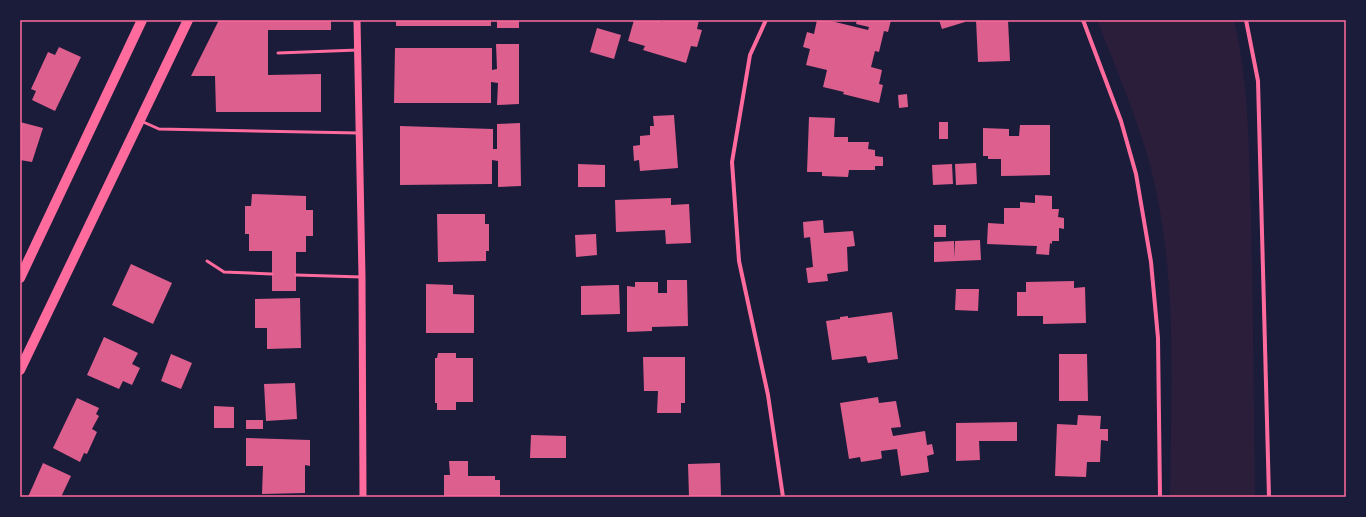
<svg xmlns="http://www.w3.org/2000/svg" width="1366" height="517" font-family="'PT Sans Narrow',sans-serif">
  <style>
    .green { fill: #2a1e3b }
    .building { fill: #dd5f8e }
    .lines { fill: none; stroke-linecap: round; stroke-linejoin: round }
    .service { stroke: #ff6b9d; stroke-width: 3 }
    .minor { stroke: #ff6b9d; stroke-width: 4 }
    .tertiary { stroke: #ff6b9d; stroke-width: 7 }
    .primary { stroke: #ff6b9d; stroke-width: 10 }
    .neatline { fill: none; stroke: #ff6b9d; stroke-width: 1.5 }
  </style>
  <rect width="100%" height="100%" fill="#1b1b3a"/>
  <path class="green" d="M1097,20H1234C1249,84 1249,148 1251,213C1253,307 1254,402 1255,497H1170C1171,382 1179,262 1146,151C1132,106 1114,63 1097,20Z"/>
  <g class="building">
    <polygon points="219,20 331,20 331,30 268,30 268,75 321,74 321,112 216,112 215,76 191,76"/>
    <rect x="396" y="20" width="95" height="6"/>
    <rect x="497" y="20" width="22" height="8"/>
    <polygon points="634,20 656,20 663,22 663,20 699,20 697,29 702,30 697,47 691,46 686,63 643,50 645,46 628,41"/>
    <polygon points="817,20 827,20 868,30 869,27 856,24 857,20 891,20 888,32 884,31 879,52 875,51 871,67 882,70 879,84 883,85 879,103 843,94 844,92 823,87 827,70 806,65 810,49 803,47 807,32 814,34"/>
    <polygon points="939,20 965,20 965,22 942,29"/>
    <polygon points="976,20 1008,20 1010,61 978,62"/>
    <polygon points="597,28 621,35 614,59 590,52"/>
    <polygon points="496,44 519,44 519,104 497,105 498,83 491,82 491,103 394,103 395,48 492,48 492,70 497,69"/>
    <polygon points="59,47 81,57 55,111 32,100 36,91 31,89 48,52 55,55"/>
    <polygon points="907,94 908,107 899,108 898,95"/>
    <polygon points="674,115 678,168 640,171 639,160 634,161 633,146 640,145 640,136 650,135 650,126 654,126 653,116"/>
    <polygon points="809,117 835,118 834,137 848,137 848,142 869,142 868,149 875,150 875,156 883,157 883,166 875,166 875,170 849,170 848,177 822,176 822,172 807,172"/>
    <polygon points="20,122 43,128 32,162 20,160"/>
    <rect x="939" y="122" width="9" height="17"/>
    <polygon points="520,123 521,186 498,187 498,161 492,160 492,184 400,185 400,126 493,129 493,149 497,149 497,124"/>
    <polygon points="1020,125 1050,125 1050,175 1001,176 1001,159 988,159 988,156 983,156 983,128 1009,129 1009,136 1019,136"/>
    <polygon points="976,163 977,184 956,185 955,164"/>
    <polygon points="578,164 605,165 605,187 578,187"/>
    <polygon points="952,164 953,184 933,185 932,165"/>
    <polygon points="252,194 306,196 306,210 313,210 313,236 306,236 306,252 296,252 296,291 272,291 272,251 249,251 249,234 245,234 245,206 251,206"/>
    <polygon points="1035,195 1052,196 1052,209 1059,209 1058,217 1064,218 1064,229 1059,228 1059,241 1052,241 1052,244 1050,243 1049,255 1036,254 1037,246 987,244 988,223 1004,224 1004,208 1020,208 1020,202 1035,203"/>
    <polygon points="671,198 671,205 689,204 691,243 666,244 665,230 616,232 615,200"/>
    <polygon points="437,214 485,214 485,224 489,224 489,251 486,251 486,261 438,262"/>
    <polygon points="823,220 824,233 853,231 855,246 847,247 848,271 827,274 828,281 808,283 806,268 813,267 810,237 804,238 803,222"/>
    <rect x="934" y="225" width="12" height="12"/>
    <polygon points="596,234 597,255 576,257 575,235"/>
    <polygon points="980,240 981,260 934,262 934,242 954,241 955,258 955,241"/>
    <polygon points="131,264 172,283 153,324 112,305"/>
    <polygon points="667,280 687,280 688,326 652,327 652,331 627,332 627,286 635,287 635,282 658,282 658,293 667,293"/>
    <polygon points="1074,281 1074,288 1085,287 1086,323 1043,324 1043,316 1017,316 1017,292 1026,292 1026,282"/>
    <polygon points="426,284 453,285 453,294 474,295 474,333 426,333"/>
    <polygon points="616,285 619,285 620,314 581,315 581,286"/>
    <polygon points="956,289 979,289 978,311 955,310"/>
    <polygon points="300,298 301,348 267,349 267,328 255,328 255,299"/>
    <polygon points="892,312 898,359 868,363 866,356 832,360 826,321 840,319 840,317 848,316 848,318"/>
    <polygon points="104,337 138,353 132,364 140,368 132,385 123,381 119,389 87,375"/>
    <polygon points="438,353 456,353 456,358 473,358 473,402 456,402 456,410 437,410 437,403 435,403 435,358 437,358"/>
    <polygon points="171,354 192,363 181,389 161,381"/>
    <polygon points="1059,354 1087,354 1088,401 1059,401"/>
    <polygon points="643,357 685,357 685,403 681,403 681,413 657,413 658,391 644,391"/>
    <polygon points="295,383 297,419 266,421 264,384"/>
    <polygon points="878,397 879,403 896,401 901,427 891,428 893,436 925,431 927,445 932,444 934,454 927,456 929,472 901,476 897,449 881,451 882,458 880,459 861,462 860,457 849,459 840,403"/>
    <polygon points="77,398 99,408 96,414 99,416 92,429 97,432 87,454 84,453 80,462 53,448"/>
    <polygon points="214,406 234,407 234,428 214,428"/>
    <polygon points="1078,415 1101,416 1100,429 1108,429 1108,441 1101,440 1100,462 1087,462 1086,477 1055,476 1057,424 1077,425"/>
    <rect x="246" y="420" width="17" height="9"/>
    <polygon points="1017,422 1017,441 979,441 980,460 956,461 956,423"/>
    <polygon points="531,435 566,436 566,458 530,458"/>
    <polygon points="246,438 310,440 310,466 305,465 305,493 262,494 263,466 246,466"/>
    <polygon points="449,461 468,461 468,476 495,476 495,480 500,480 500,497 444,497 444,475 450,475"/>
    <polygon points="43,463 71,476 61,497 28,497"/>
    <polygon points="720,463 721,497 689,497 688,464"/>
  </g>
  <g class="lines">
    <g class="service">
      <polyline points="278,53 358,50"/>
      <polyline points="141,121 159,129 359,133"/>
      <polyline points="207,261 224,272 272,274"/>
      <polyline points="296,275 362,277"/>
    </g>
    <g class="minor">
      <polyline points="766,20 750,55 732,162 739,261 768,395 783,497"/>
      <polyline points="1083,20 1121,121 1136,174 1151,262 1158,338 1160,497"/>
      <polyline points="1246,20 1258,81 1269,497"/>
    </g>
    <polyline class="tertiary" points="357,20 362,277 363,497"/>
    <g class="primary">
      <polyline points="20,278 142,20"/>
      <polyline points="20,370 188,20"/>
    </g>
  </g>
  <rect width="1366" height="517" fill="none" stroke="#1b1b3a" stroke-width="42"/>
  <rect x="21" y="21" width="1324" height="475" class="neatline"/>
</svg>
